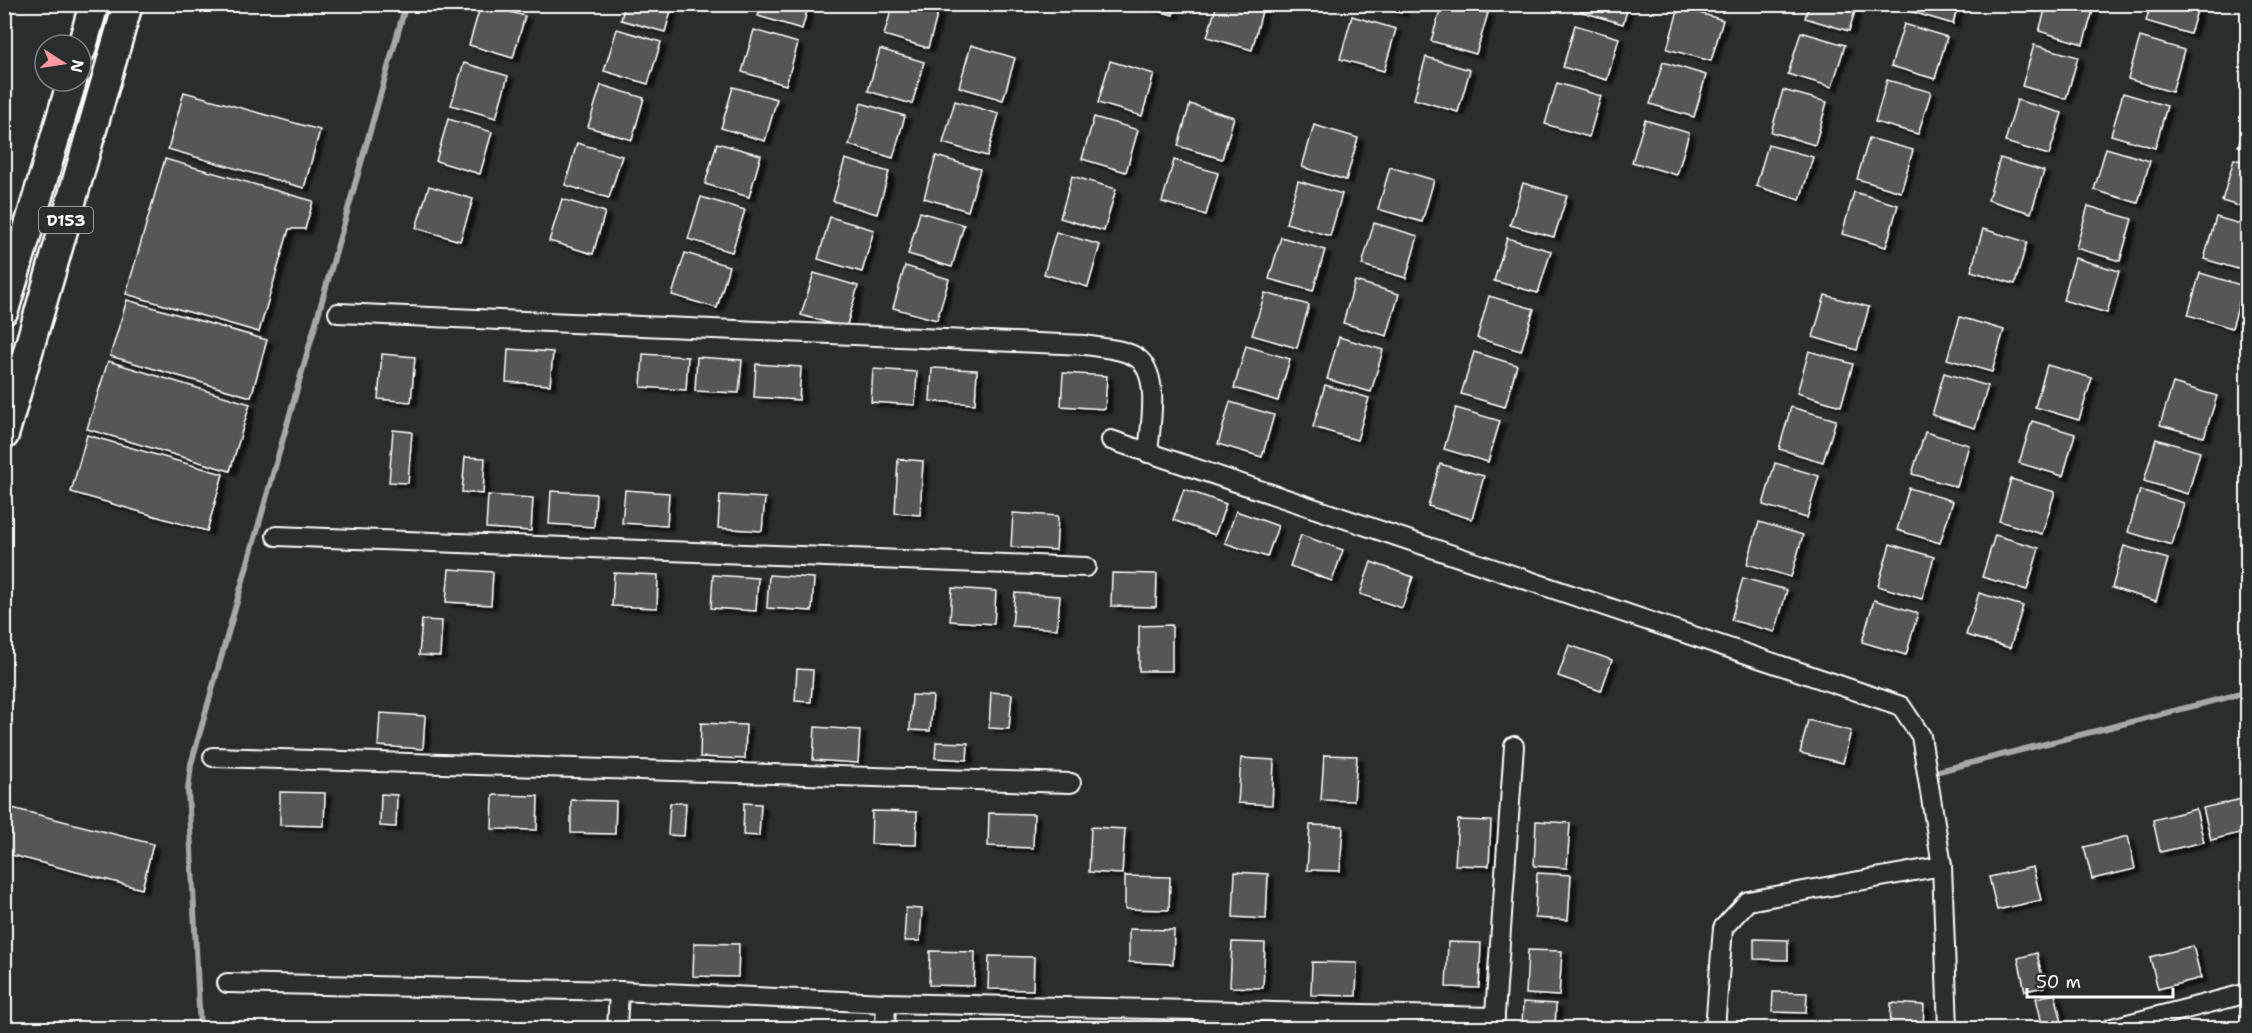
<svg xmlns="http://www.w3.org/2000/svg" width="2252" height="1033" font-family="'Shantell Sans',sans-serif">
  <style>
    .lines { fill: none; stroke-linecap: round; stroke-linejoin: round }
    .stream { stroke: #a6a7a7; stroke-width: 6 }
    .building { fill: #555758; stroke: #fff; stroke-width: 1.5; filter: url(#shadow) }
    .minor-casing { stroke: #fff; stroke-width: 22 }
    .primary-casing { stroke: #fff; stroke-width: 33 }
    .minor { stroke: #2a2d2e; stroke-width: 18 }
    .primary { stroke: #2a2d2e; stroke-width: 28 }
    .labels { text-anchor: middle; stroke-width: 4.5; stroke-linejoin: round; paint-order: stroke }
    .shield { fill: #2a2d2e; stroke: #bfc0c0; stroke-width: 1.5 }
    .shield-label { font-size: 16px; font-weight: bold; fill: #fff }
  </style>
  <defs>
    <filter id="shadow"><feDropShadow dx="6" dy="4" stdDeviation="1.5" flood-color="#0009"/></filter>
  </defs>
  <rect width="100%" height="100%" fill="#2a2d2e"/>
  <filter id="ink" filterUnits="userSpaceOnUse"><feTurbulence type="fractalNoise" baseFrequency=".0167" numOctaves="2"/><feDisplacementMap in="SourceGraphic" scale="12" xChannelSelector="R" yChannelSelector="G"/><feConvolveMatrix kernelMatrix="1 2 1 2 8 2 1 2 1" color-interpolation-filters="sRGB"/></filter>
  <g filter="url(#ink)">
    <g class="lines">
      <g class="stream">
        <polyline points="1939,771 2248,692"/>
        <polyline points="200,1028 188,790 191,764 406,4"/>
      </g>
    </g>
    <g class="building">
      <polygon points="481,4 525,16 513,58 469,45"/>
      <polygon points="625,4 673,4 665,32 621,20"/>
      <polygon points="762,4 809,4 802,29 758,16"/>
      <polygon points="893,4 940,5 928,48 884,35"/>
      <polygon points="1134,4 1176,4 1173,15"/>
      <polygon points="1217,4 1253,4 1263,7 1252,50 1207,37"/>
      <polygon points="1371,4 1404,4 1401,13"/>
      <polygon points="1442,4 1461,4 1488,13 1476,54 1431,41"/>
      <polygon points="1581,4 1629,4 1623,24 1579,11"/>
      <polygon points="1809,4 1857,4 1849,31 1805,18"/>
      <polygon points="1910,4 1958,4 1953,24 1909,11"/>
      <polygon points="2047,4 2095,4 2083,44 2039,31"/>
      <polygon points="2151,4 2199,4 2190,34 2146,21"/>
      <polygon points="1679,7 1723,20 1711,61 1667,49"/>
      <polygon points="1352,16 1396,29 1384,71 1340,59"/>
      <polygon points="1904,24 1947,37 1935,79 1891,66"/>
      <polygon points="1575,25 1619,38 1607,80 1563,67"/>
      <polygon points="617,29 661,42 648,84 604,71"/>
      <polygon points="754,30 798,43 786,85 742,72"/>
      <polygon points="1801,32 1845,45 1832,87 1788,74"/>
      <polygon points="2140,37 2184,50 2172,92 2128,79"/>
      <polygon points="971,45 1015,58 1003,100 959,87"/>
      <polygon points="2034,45 2078,57 2066,99 2022,86"/>
      <polygon points="880,49 924,62 912,104 868,91"/>
      <polygon points="1426,57 1470,70 1458,112 1414,99"/>
      <polygon points="1110,61 1154,74 1142,116 1098,103"/>
      <polygon points="1663,62 1706,75 1694,117 1650,104"/>
      <polygon points="464,63 508,76 496,118 451,105"/>
      <polygon points="1887,80 1931,92 1918,134 1875,122"/>
      <polygon points="1557,83 1601,96 1589,137 1545,124"/>
      <polygon points="601,85 644,98 632,140 588,127"/>
      <polygon points="733,87 777,99 765,141 721,128"/>
      <polygon points="1783,90 1827,102 1815,145 1771,132"/>
      <polygon points="184,92 320,130 304,188 168,149"/>
      <polygon points="2123,93 2167,106 2155,148 2111,135"/>
      <polygon points="2017,100 2062,113 2049,155 2005,142"/>
      <polygon points="955,101 999,114 987,156 943,143"/>
      <polygon points="861,103 905,116 893,158 849,145"/>
      <polygon points="1190,104 1234,117 1222,159 1178,146"/>
      <polygon points="2248,115 2248,149 2238,146"/>
      <polygon points="1094,117 1138,130 1126,172 1082,159"/>
      <polygon points="448,119 492,132 480,174 436,161"/>
      <polygon points="1645,120 1689,133 1677,175 1632,162"/>
      <polygon points="1314,125 1358,138 1346,180 1302,167"/>
      <polygon points="1869,138 1913,150 1901,192 1857,179"/>
      <polygon points="577,143 622,156 609,198 565,185"/>
      <polygon points="717,143 761,155 749,197 705,184"/>
      <polygon points="1768,145 1813,157 1800,200 1756,186"/>
      <polygon points="2106,148 2150,161 2138,203 2094,190"/>
      <polygon points="936,156 980,169 968,211 924,198"/>
      <polygon points="2000,158 2044,171 2031,213 1988,200"/>
      <polygon points="165,159 313,201 305,229 289,229 259,332 126,294"/>
      <polygon points="845,159 889,172 877,214 833,201"/>
      <polygon points="2234,159 2248,163 2248,209 2222,201"/>
      <polygon points="1174,160 1218,173 1206,215 1162,202"/>
      <polygon points="1390,167 1434,180 1422,222 1378,209"/>
      <polygon points="1072,176 1116,189 1104,231 1060,218"/>
      <polygon points="1298,181 1342,194 1330,236 1286,223"/>
      <polygon points="1523,183 1567,196 1554,237 1510,225"/>
      <polygon points="429,186 473,199 460,241 416,228"/>
      <polygon points="1854,192 1898,205 1886,247 1842,234"/>
      <polygon points="701,197 745,210 732,252 688,239"/>
      <polygon points="562,199 605,212 593,254 549,241"/>
      <polygon points="2088,206 2132,219 2120,261 2076,248"/>
      <polygon points="920,212 964,225 952,267 908,254"/>
      <polygon points="830,217 874,230 862,272 818,259"/>
      <polygon points="2216,217 2248,226 2248,272 2204,259"/>
      <polygon points="1374,223 1418,236 1406,278 1362,265"/>
      <polygon points="1983,229 2027,242 2015,284 1971,271"/>
      <polygon points="1056,232 1100,245 1088,287 1044,274"/>
      <polygon points="1281,237 1325,250 1313,291 1269,279"/>
      <polygon points="1507,238 1551,251 1538,293 1494,281"/>
      <polygon points="685,253 729,266 717,308 672,295"/>
      <polygon points="2075,258 2119,271 2107,313 2063,300"/>
      <polygon points="905,266 949,279 937,320 893,308"/>
      <polygon points="814,273 858,286 846,328 801,315"/>
      <polygon points="2200,273 2244,286 2232,328 2188,315"/>
      <polygon points="1355,281 1399,294 1387,336 1343,323"/>
      <polygon points="1265,293 1309,305 1297,348 1252,335"/>
      <polygon points="1825,295 1869,307 1857,350 1813,337"/>
      <polygon points="1489,296 1534,309 1521,351 1477,338"/>
      <polygon points="127,300 267,340 251,397 110,356"/>
      <polygon points="1960,317 2004,330 1992,372 1947,359"/>
      <polygon points="1339,337 1383,350 1371,392 1327,379"/>
      <polygon points="1246,346 1290,359 1278,401 1234,388"/>
      <polygon points="508,349 553,352 550,385 506,382"/>
      <polygon points="1809,351 1853,364 1841,406 1797,393"/>
      <polygon points="1474,352 1517,365 1505,407 1461,394"/>
      <polygon points="382,354 415,357 411,402 378,399"/>
      <polygon points="643,354 688,357 686,390 641,387"/>
      <polygon points="697,357 742,360 739,393 695,391"/>
      <polygon points="108,361 250,404 230,471 87,429"/>
      <polygon points="756,364 801,367 799,400 754,397"/>
      <polygon points="2047,365 2092,378 2079,420 2035,407"/>
      <polygon points="932,368 977,370 975,404 930,401"/>
      <polygon points="873,369 917,372 915,405 871,402"/>
      <polygon points="1063,373 1107,376 1105,409 1061,406"/>
      <polygon points="1944,373 1988,386 1975,428 1932,415"/>
      <polygon points="2173,383 2217,396 2204,437 2160,425"/>
      <polygon points="1325,385 1369,398 1357,440 1313,427"/>
      <polygon points="1230,402 1274,415 1262,457 1218,444"/>
      <polygon points="1791,407 1836,420 1823,462 1779,449"/>
      <polygon points="1456,408 1500,421 1488,462 1444,449"/>
      <polygon points="2032,421 2075,434 2063,476 2019,463"/>
      <polygon points="393,430 412,432 408,483 389,482"/>
      <polygon points="1925,432 1969,445 1957,487 1912,474"/>
      <polygon points="87,435 223,474 207,531 71,492"/>
      <polygon points="2156,439 2200,452 2188,494 2144,481"/>
      <polygon points="465,457 485,458 483,494 462,492"/>
      <polygon points="898,459 923,461 920,515 895,513"/>
      <polygon points="1775,463 1819,476 1807,518 1763,505"/>
      <polygon points="1440,464 1484,476 1472,519 1428,506"/>
      <polygon points="2011,479 2055,492 2042,534 1999,521"/>
      <polygon points="1909,488 1953,501 1940,543 1897,530"/>
      <polygon points="1184,489 1226,504 1215,535 1173,520"/>
      <polygon points="625,490 669,493 667,526 622,523"/>
      <polygon points="2140,490 2184,503 2172,545 2128,532"/>
      <polygon points="551,491 596,494 594,527 549,524"/>
      <polygon points="488,495 533,498 531,531 486,528"/>
      <polygon points="720,495 765,498 762,531 718,528"/>
      <polygon points="1236,511 1278,526 1267,557 1225,543"/>
      <polygon points="1013,513 1058,516 1056,550 1011,547"/>
      <polygon points="1759,522 1803,535 1791,577 1747,564"/>
      <polygon points="1301,535 1343,550 1332,581 1290,566"/>
      <polygon points="1995,535 2039,548 2027,590 1982,577"/>
      <polygon points="1890,544 1934,557 1922,599 1878,586"/>
      <polygon points="2124,546 2168,559 2156,601 2112,588"/>
      <polygon points="1371,562 1413,577 1402,608 1360,594"/>
      <polygon points="449,569 493,572 491,605 446,602"/>
      <polygon points="614,573 658,575 657,608 612,606"/>
      <polygon points="1112,573 1157,574 1156,607 1111,606"/>
      <polygon points="713,575 758,578 756,611 711,608"/>
      <polygon points="769,575 814,578 812,611 767,608"/>
      <polygon points="1743,578 1787,590 1775,632 1731,620"/>
      <polygon points="952,588 996,591 994,624 950,621"/>
      <polygon points="1015,593 1060,596 1057,629 1012,626"/>
      <polygon points="1979,593 2023,606 2010,648 1966,635"/>
      <polygon points="1874,600 1918,613 1906,655 1862,642"/>
      <polygon points="422,620 442,621 440,656 419,655"/>
      <polygon points="1172,625 1172,671 1139,671 1139,626"/>
      <polygon points="1569,645 1612,660 1601,691 1558,676"/>
      <polygon points="797,669 813,670 811,702 795,701"/>
      <polygon points="991,692 1012,694 1009,729 989,728"/>
      <polygon points="912,695 933,696 930,731 910,730"/>
      <polygon points="380,713 425,716 423,749 378,746"/>
      <polygon points="1808,720 1851,731 1843,763 1800,753"/>
      <polygon points="701,723 746,725 745,759 700,757"/>
      <polygon points="815,727 860,730 858,763 813,760"/>
      <polygon points="936,742 968,743 967,760 935,758"/>
      <polygon points="1324,755 1357,756 1354,801 1321,800"/>
      <polygon points="1241,758 1274,760 1272,805 1238,803"/>
      <polygon points="280,792 325,793 324,826 280,825"/>
      <polygon points="381,794 397,795 396,827 380,826"/>
      <polygon points="493,795 538,796 537,830 492,829"/>
      <polygon points="2246,798 2248,831 2211,840 2203,808"/>
      <polygon points="571,800 616,801 615,834 571,833"/>
      <polygon points="670,803 686,803 684,836 668,835"/>
      <polygon points="744,803 761,804 759,836 743,835"/>
      <polygon points="4,806 153,844 142,889 4,853"/>
      <polygon points="2196,809 2204,842 2160,852 2153,820"/>
      <polygon points="872,811 917,812 916,845 871,844"/>
      <polygon points="989,813 1034,814 1033,848 988,846"/>
      <polygon points="1458,820 1491,821 1489,866 1455,865"/>
      <polygon points="1536,821 1570,823 1567,868 1534,866"/>
      <polygon points="1310,825 1343,826 1340,871 1307,870"/>
      <polygon points="1091,827 1125,829 1122,874 1089,872"/>
      <polygon points="2128,836 2135,869 2092,879 2084,847"/>
      <polygon points="2033,867 2041,900 1997,910 1989,877"/>
      <polygon points="1235,872 1268,874 1266,919 1233,917"/>
      <polygon points="1537,873 1571,875 1568,920 1535,918"/>
      <polygon points="1125,876 1170,877 1169,910 1125,909"/>
      <polygon points="906,908 922,909 920,941 904,941"/>
      <polygon points="1129,929 1174,930 1173,964 1129,962"/>
      <polygon points="1754,939 1788,940 1788,960 1754,959"/>
      <polygon points="1232,942 1265,943 1263,988 1230,987"/>
      <polygon points="1448,942 1481,943 1479,988 1446,987"/>
      <polygon points="694,943 739,944 738,977 693,976"/>
      <polygon points="2193,946 2201,978 2158,989 2150,957"/>
      <polygon points="1528,950 1562,951 1559,996 1526,994"/>
      <polygon points="930,951 975,952 974,986 929,985"/>
      <polygon points="2037,953 2044,987 2025,991 2018,958"/>
      <polygon points="989,956 1034,957 1033,990 988,989"/>
      <polygon points="1312,962 1357,963 1356,996 1311,995"/>
      <polygon points="1773,992 1807,993 1806,1013 1772,1012"/>
      <polygon points="2055,994 2063,1027 2043,1028 2036,998"/>
      <polygon points="1523,1002 1556,1004 1555,1028 1522,1028"/>
      <polygon points="1891,1003 1924,1005 1923,1028 1890,1028"/>
    </g>
    <g class="lines">
      <g class="minor-casing">
        <g id="minor">
          <path d="M338,313L1085,345C1101,348 1128,349 1140,360C1160,379 1150,427 1148,453"/>
          <polyline points="1111,440 1901,706 1921,736 1942,866 1948,1028"/>
          <polyline points="276,536 1086,567"/>
          <polyline points="213,757 1071,783"/>
          <polyline points="227,983 619,991 886,1003 1495,1017"/>
          <polyline points="617,1028 619,991"/>
          <polyline points="885,1028 886,1003"/>
          <polyline points="1494,1028 1514,746"/>
          <polyline points="1715,1028 1723,928 1748,901 1942,866"/>
          <polyline points="2112,1028 2248,993"/>
        </g>
      </g>
      <g class="primary-casing">
        <g id="primary">
          <polyline points="81,50 94,4"/>
          <polyline points="4,310 72,81"/>
          <polyline points="4,435 128,4"/>
        </g>
      </g>
      <use href="#minor" class="minor"/>
      <use href="#primary" class="primary"/>
    </g>
  </g>
  <g class="labels">
    <rect class="shield" x="39" y="207" width="54" height="26" rx="4.5"/>
    <g class="shield-label">
      <text x="66" y="226">D153</text>
    </g>
  </g>
  <rect width="2252" height="1033" fill="none" stroke="#2a2d2e" stroke-width="24"/>
  <rect x="12" y="12" width="2228" height="1009" fill="none" stroke="#fff" stroke-width="2" filter="url(#ink)"/>
  <g transform="translate(63 63) rotate(102)"><circle r="28" fill="#2a2d2e" stroke="#7f8182" stroke-width="1.5"/>
  <path d="M0-4.5L10 22L0 15L-10 22Z" fill="#ff9aa2"/>
  <text y="-9" font-size="16" font-weight="bold" text-anchor="middle" fill="#ffffff">N</text>
  </g>
  <path d="M2027 988v9h146v-9" fill="none" stroke="#ffffff" stroke-width="3"/>
  <text x="2036" y="988" font-size="18" fill="#ffffff" stroke="#2a2d2e" stroke-width="4.5" paint-order="stroke">50 m</text>
</svg>
